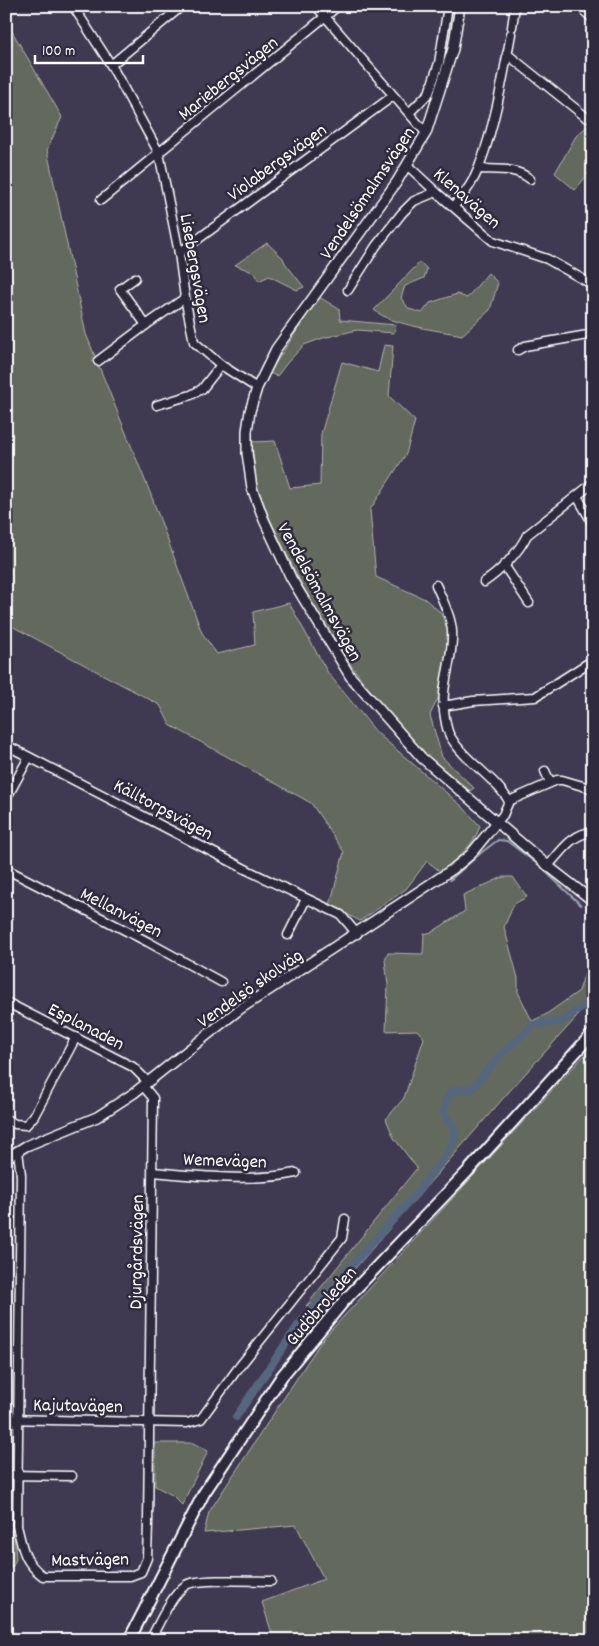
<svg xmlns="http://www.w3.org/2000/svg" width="599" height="1646" font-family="Dekko,sans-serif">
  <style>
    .green { fill: #64695b; stroke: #b2b4ad }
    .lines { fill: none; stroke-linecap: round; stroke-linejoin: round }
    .stream { stroke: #98a3b2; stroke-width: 2 }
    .canal { stroke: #54667f; stroke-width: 8 }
    .minor-casing { stroke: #fff; stroke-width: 11 }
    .tertiary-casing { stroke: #fff; stroke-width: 12 }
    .secondary-casing { stroke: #fff; stroke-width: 14 }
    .minor { stroke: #2f2a3d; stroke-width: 8 }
    .tertiary { stroke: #2f2a3d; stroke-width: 9 }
    .secondary { stroke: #2f2a3d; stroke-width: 10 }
    .labels { text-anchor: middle; stroke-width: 5; stroke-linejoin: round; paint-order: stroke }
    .street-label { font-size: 19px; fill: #fff; stroke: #2f2a3d }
  </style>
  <rect width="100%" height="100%" fill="#3f3a51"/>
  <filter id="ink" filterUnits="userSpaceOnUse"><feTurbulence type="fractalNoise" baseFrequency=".02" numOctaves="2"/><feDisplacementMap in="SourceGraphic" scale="10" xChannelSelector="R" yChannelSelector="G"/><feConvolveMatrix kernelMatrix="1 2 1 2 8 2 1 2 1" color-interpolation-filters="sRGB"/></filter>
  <g filter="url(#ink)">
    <g class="green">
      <path d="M6,21L62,117L47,150L86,334L151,495L202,633L217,654L255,645L253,612L289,603L328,673L377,733L463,807L480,826C474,846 456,859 441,872L427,861L406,889L360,921L330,905L344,852L311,803L170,725L160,705L6,623Z"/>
      <polygon points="593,121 593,168 575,190 555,173 576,136"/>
      <polygon points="267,243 283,258 285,263 304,287 297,290 269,276 259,281 255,273 235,265"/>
      <path d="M420,262L427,269L424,278L405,286L401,298L409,309L422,313L430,303L457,294L467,298L488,273L498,283L490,310L462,335C438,330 393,326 374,310Z"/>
      <polygon points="319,297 339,309 340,320 396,325 394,333 357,330 323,338 304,345 287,363 277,376 269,373"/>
      <polygon points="384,345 393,346 389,396 415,421 406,454 370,510 376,577 425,599 440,612 448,628 447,643 440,694 430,715 442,757 474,788 470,791 428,756 389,716 348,661 301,584 269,517 256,484 252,442 275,441 290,488 320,485 321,434 342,362 378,372"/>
      <polygon points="503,877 513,877 527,897 514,904 504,927 518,978 518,992 532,1021 545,1015 579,991 593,948 593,990 576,1018 514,1086 330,1297 306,1306 417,1168 394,1138 386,1119 404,1098 424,1038 417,1030 386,1031 388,985 385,960 388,953 423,954 424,934 432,932 465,911 463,895"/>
      <polygon points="593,1046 593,1640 274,1640 262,1602 324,1579 296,1525 204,1533 209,1512 322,1340"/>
      <polygon points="155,1443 193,1443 208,1451 182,1505 172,1495 155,1486"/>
      <polygon points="6,1528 14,1532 16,1559 13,1566 6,1568"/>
    </g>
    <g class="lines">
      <g class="stream">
        <polyline points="548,874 581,905"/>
        <polyline points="450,880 482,852 498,840 507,841 536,863"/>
      </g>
      <path class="canal" d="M236,1417L299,1324L416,1194L448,1152L454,1140V1129L443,1112C450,1090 448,1090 472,1089C483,1075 494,1061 506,1049C516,1040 524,1036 532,1025L562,1021L593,1000"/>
      <g class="minor-casing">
        <g id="minor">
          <polyline points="73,6 111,65 159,153 179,253 185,298 194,342 221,365 257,388"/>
          <polyline points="316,6 426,133"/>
          <polyline points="579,6 593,19"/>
          <polyline points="512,27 515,6"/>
          <polyline points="507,54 586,117"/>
          <polyline points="111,65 182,6"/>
          <polyline points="409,113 429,93 439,63 448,6"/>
          <polyline points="407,165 436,192 493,241 547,259 593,285"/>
          <path d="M479,169C497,170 515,167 530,179"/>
          <polyline points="101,200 338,6"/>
          <path d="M454,206C464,195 474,181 479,167C495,125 503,78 511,34"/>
          <polyline points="179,253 393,96"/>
          <polyline points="135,278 120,289 146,325"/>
          <polyline points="348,290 376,246 402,213 414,201 436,192"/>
          <polyline points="518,350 525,346 593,334"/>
          <polyline points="98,361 146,325 185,298"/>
          <polyline points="157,405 191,395 202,389 221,365"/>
          <polyline points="577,496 593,524"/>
          <polyline points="504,565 529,603"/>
          <path d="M484,582C500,572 519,552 527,535L593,483"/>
          <path d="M436,585C442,599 451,616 452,631C454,661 439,685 445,718C446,724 447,731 450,736C465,762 494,776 509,801"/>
          <polyline points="443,706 473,701 535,697 593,660"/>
          <polyline points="6,745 247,870 341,915 357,934"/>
          <polyline points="545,771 550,782"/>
          <polyline points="6,799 29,757"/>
          <polyline points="497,822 503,815 509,801 557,780 562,780 593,789"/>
          <path d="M548,866C561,852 572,833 593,832"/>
          <polyline points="6,869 148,942 221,982"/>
          <polyline points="288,935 306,899"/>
          <polyline points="6,1002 133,1067 148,1082"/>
          <polyline points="6,1119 15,1124 26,1125 34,1116 76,1037"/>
          <path d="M18,1151L21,1175L17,1526C23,1549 23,1561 43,1576H130L141,1572L147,1558L148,1523L153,1098L143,1086"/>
          <path d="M153,1172C196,1176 254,1182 296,1173"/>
          <polyline points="6,1419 187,1423 201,1419 236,1371 342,1238 345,1219"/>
          <polyline points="6,1475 72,1476"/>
          <path d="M150,1640C159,1624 171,1595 186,1585C196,1578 255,1581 271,1581"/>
        </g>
      </g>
      <g class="tertiary-casing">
        <g id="tertiary">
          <polyline points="460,6 453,49 426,133 396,183 276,349 257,388 250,411 247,431 247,453 252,488 264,520 291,578 350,676 422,758 548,866 593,901"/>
          <polyline points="6,1158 26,1146 97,1117 134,1093 240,1009 453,869 470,855 497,822"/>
        </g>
      </g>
      <g class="secondary-casing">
        <polyline id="secondary" points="129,1640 204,1493 282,1376 344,1301 468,1171 593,1033"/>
      </g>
      <use href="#minor" class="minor"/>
      <use href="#tertiary" class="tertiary"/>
      <use href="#secondary" class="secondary"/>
    </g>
  </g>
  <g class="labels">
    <g class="street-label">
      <text transform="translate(227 77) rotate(-39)" y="7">Mariebergsvägen</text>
      <text transform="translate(276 161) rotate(-36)" y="7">Violabergsvägen</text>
      <text transform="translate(366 192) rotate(-56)" y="7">Vendelsömalmsvägen</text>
      <text transform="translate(468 197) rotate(41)" y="7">Klenavägen</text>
      <text transform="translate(197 268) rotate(80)" y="7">Lisebergsvägen</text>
      <text transform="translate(321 591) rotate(61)" y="7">Vendelsömalmsvägen</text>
      <text transform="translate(164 808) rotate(28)" y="7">Källtorpsvägen</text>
      <text transform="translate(122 911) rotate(27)" y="7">Mellanvägen</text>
      <text transform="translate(249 987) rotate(-35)" y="7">Vendelsö skolväg</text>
      <text transform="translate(87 1025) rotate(27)" y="7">Esplanaden</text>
      <text transform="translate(225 1159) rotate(2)" y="7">Wemevägen</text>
      <text transform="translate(135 1252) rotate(-89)" y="7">Djurgårdsvägen</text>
      <text transform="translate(320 1305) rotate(-49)" y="7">Gudöbroleden</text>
      <text transform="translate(78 1404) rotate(1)" y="7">Kajutavägen</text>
      <text transform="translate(90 1558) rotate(-1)" y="7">Mastvägen</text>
    </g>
  </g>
  <rect width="599" height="1646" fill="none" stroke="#2f2a3d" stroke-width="25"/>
  <rect x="12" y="12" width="574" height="1621" fill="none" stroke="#fff" stroke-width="2" filter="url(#ink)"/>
  <path d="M35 55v8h108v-8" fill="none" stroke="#ffffff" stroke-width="2.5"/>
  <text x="42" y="55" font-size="15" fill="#ffffff" stroke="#2f2a3d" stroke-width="4" paint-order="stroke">100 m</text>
</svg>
